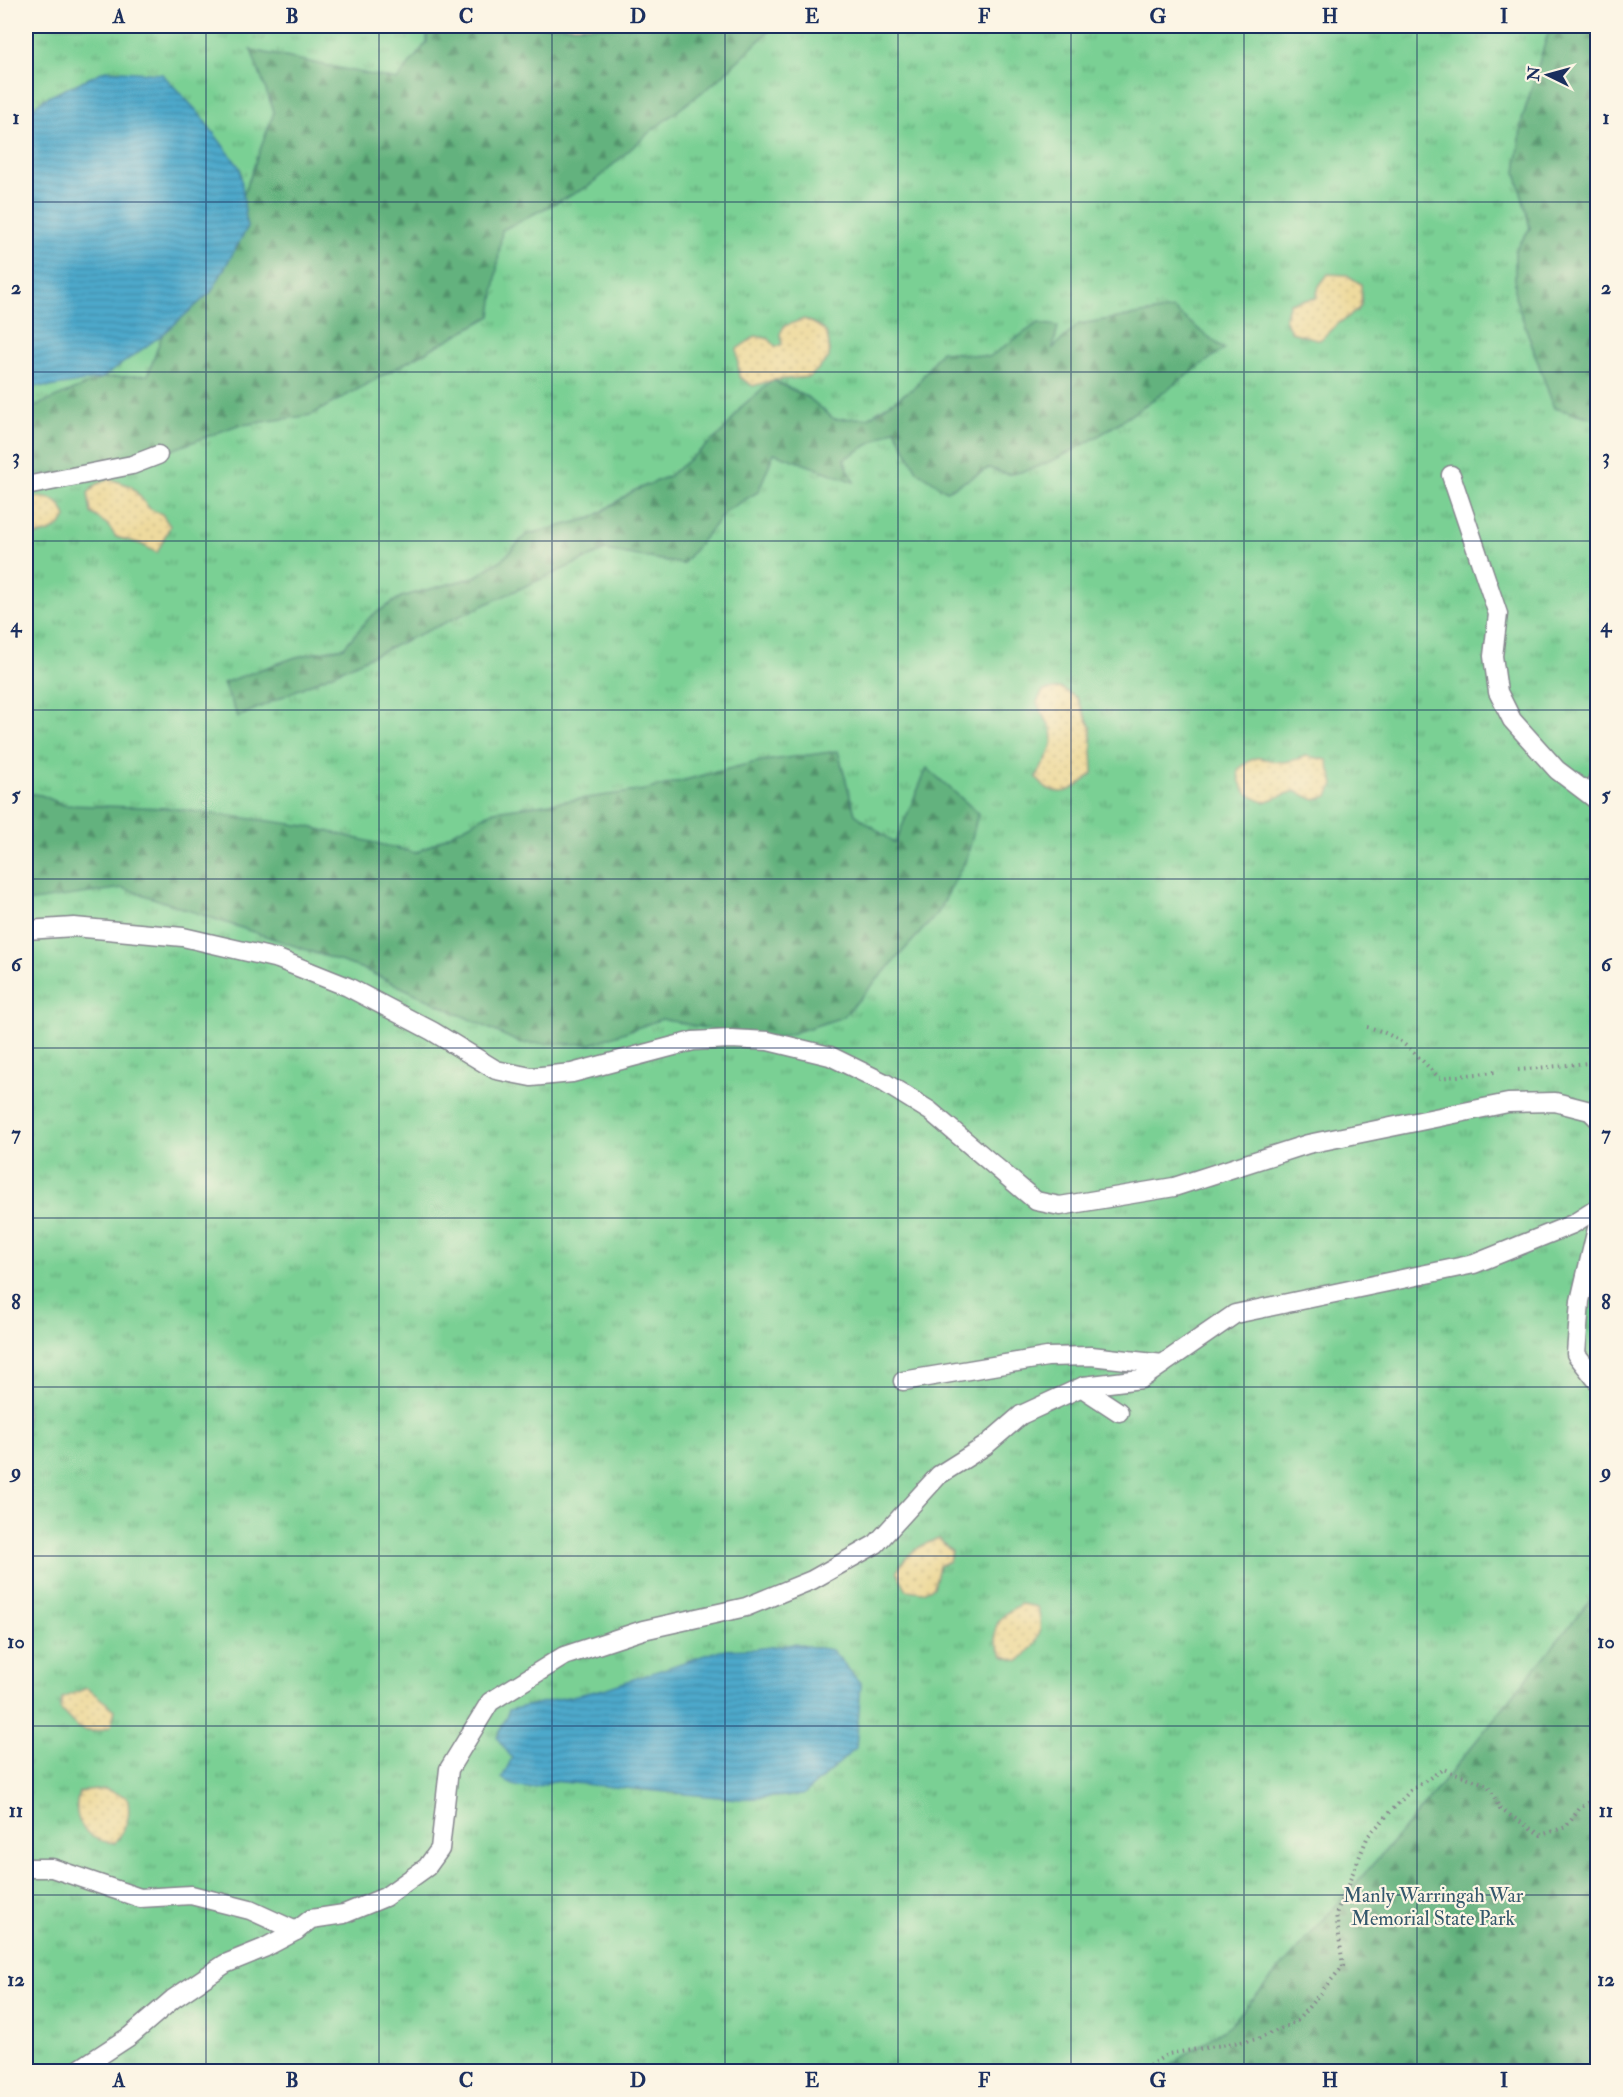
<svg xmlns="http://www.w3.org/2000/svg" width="1623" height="2097" font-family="'IM FELL Double Pica',serif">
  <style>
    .grass { fill: url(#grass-tufts); stroke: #4a8079; stroke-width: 1.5 }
    .forest { fill: url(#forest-firs); stroke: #3f706e; stroke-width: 1.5 }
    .sand { fill: url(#sand-dots); stroke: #84847e; stroke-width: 1.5 }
    .water { fill: url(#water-rules); stroke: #346c94; stroke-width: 1.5 }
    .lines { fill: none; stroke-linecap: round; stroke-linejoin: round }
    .lane-casing { stroke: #86878e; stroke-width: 21 }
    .path { stroke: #86878e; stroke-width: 4; stroke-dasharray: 1.5 4.5; stroke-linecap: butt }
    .lane { stroke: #fff; stroke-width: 18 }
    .grid { fill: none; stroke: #1b2f5e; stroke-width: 1.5; stroke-opacity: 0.55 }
    .labels { text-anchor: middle; stroke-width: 4.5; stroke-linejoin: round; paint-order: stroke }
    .park-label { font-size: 20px; fill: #33576c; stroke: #fcf5e5 }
    .neatline { fill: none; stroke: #1b2f5e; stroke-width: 2 }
    .grid-label { font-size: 20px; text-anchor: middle; font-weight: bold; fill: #1b2f5e }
  </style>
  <defs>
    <pattern id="grass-tufts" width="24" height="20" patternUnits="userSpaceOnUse" patternTransform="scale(1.5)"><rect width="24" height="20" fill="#7ad094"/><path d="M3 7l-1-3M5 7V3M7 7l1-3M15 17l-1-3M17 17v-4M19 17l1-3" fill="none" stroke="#63a97c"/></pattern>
    <pattern id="forest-firs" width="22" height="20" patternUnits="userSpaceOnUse" patternTransform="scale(1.5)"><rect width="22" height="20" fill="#63b27e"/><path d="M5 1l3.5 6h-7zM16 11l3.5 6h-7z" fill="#51916a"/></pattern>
    <pattern id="sand-dots" width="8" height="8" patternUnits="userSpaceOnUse" patternTransform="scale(1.5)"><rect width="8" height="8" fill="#eeda9e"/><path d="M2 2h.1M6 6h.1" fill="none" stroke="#ccbb8a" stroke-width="1.8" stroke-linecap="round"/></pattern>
    <pattern id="water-rules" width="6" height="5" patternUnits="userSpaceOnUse" patternTransform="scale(1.5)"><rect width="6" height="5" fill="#4da9cb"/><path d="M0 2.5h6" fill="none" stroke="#3f8aa8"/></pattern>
  </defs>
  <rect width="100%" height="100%" fill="#fcf5e5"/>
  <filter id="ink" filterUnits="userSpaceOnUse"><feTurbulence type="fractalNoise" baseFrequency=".0167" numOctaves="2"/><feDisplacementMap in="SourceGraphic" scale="12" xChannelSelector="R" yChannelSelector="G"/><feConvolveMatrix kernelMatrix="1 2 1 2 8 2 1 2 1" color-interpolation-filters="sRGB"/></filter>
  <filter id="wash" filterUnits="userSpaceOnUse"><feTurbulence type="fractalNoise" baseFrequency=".008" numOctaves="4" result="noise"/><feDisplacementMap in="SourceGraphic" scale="24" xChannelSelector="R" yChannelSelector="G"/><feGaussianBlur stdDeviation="1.35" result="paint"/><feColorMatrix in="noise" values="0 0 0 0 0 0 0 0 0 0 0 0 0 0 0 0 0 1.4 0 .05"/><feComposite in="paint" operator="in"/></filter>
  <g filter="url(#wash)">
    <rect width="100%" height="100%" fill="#f0dfbe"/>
    <polygon class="grass" points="26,26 1597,26 1597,2071 26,2072"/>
    <g class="forest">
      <polygon points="427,26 774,26 718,80 651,131 589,186 502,230 491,316 311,415 235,426 132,465 85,476 26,473 26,404 31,408 102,378 148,375 162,335 211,292 230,258 243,196 274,112 251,50 397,80 427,42"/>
      <polygon points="1550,26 1597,26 1597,419 1554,408 1515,297 1515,251 1530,228 1516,172 1522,120"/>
      <path d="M1173,309L1224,349C1170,386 1074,464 1011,474C1005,475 996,470 989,468L947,491L917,471L895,429L844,459L854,482L774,453L758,492L726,511L683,564L605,550L238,717L223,683L296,657L344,647L371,616L401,597L475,577L503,559L526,535L592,518L633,491L669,476L725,430L741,407L773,380L809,398L834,419L868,418L915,387L941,351L989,357L1038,323L1058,326L1053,348L1079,324Z"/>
      <polygon points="838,751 855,814 895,843 927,768 978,813 968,855 938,913 843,1017 768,1041 662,1019 591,1044 520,1043 363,969 123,888 26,902 26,793 41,795 64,805 170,808 306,826 416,853 494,811 645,790 756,762"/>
      <polygon points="1597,1592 1597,2071 1162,2071 1230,2025 1412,1820"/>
    </g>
    <g class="sand">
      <path d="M1328,274L1347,275L1361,284C1363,311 1362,307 1342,321C1334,326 1327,334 1320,340L1291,332L1285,318L1290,303L1316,298L1319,286Z"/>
      <path d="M804,319C829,329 829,332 829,358L810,377L773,380L753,386L739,377L737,349L756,336L769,339L776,347L782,344L780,334L784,326Z"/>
      <polygon points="110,479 131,486 150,509 162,514 170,526 157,553 141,544 116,537 108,525 91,513 88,493 97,484"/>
      <path d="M35,497C53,498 60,500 66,517C59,532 41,536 26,535V500Z"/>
      <path d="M1061,688L1077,698L1091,728L1093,773C1073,792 1056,802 1036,778C1043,764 1058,744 1051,728C1046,718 1040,713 1037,702L1043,691Z"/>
      <path d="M1307,756L1327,760L1334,784L1328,796L1315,800L1295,791L1264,802C1247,796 1239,789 1238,770C1262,748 1258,762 1283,762C1290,762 1300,758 1307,756Z"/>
      <path d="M939,1539L952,1552L949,1561L939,1566L934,1587L922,1592L907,1590L897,1572C905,1555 921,1544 939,1539Z"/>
      <path d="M1021,1604L1037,1607C1046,1632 1037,1644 1019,1661L1003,1656C987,1631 996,1617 1021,1604Z"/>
      <path d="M87,1688L115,1710L111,1726C85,1738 78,1729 60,1709L62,1698Z"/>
      <path d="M105,1789L127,1797C132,1816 126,1828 115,1843C85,1841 71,1821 79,1792Z"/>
    </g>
    <g class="water">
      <polygon points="106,70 162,74 197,111 240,168 247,228 211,292 162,335 102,378 50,387 26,385 26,113 44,99"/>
      <path d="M794,1644L832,1650L861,1684L856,1748L803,1795L739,1799L552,1781C534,1789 518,1792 502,1778L512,1758L497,1738L509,1710L604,1689L720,1650L755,1649Z"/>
    </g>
  </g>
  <g filter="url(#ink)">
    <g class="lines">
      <g class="lane-casing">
        <g id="lane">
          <polyline points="1451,475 1498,614 1493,656 1498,692 1512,720 1557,770 1598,801"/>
          <polyline points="26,486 132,465 158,455"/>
          <polyline points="1593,797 1598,778"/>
          <polyline points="26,930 74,927 183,937 278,959 348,987 432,1031 496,1070 531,1077 572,1073 693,1041 731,1039 768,1041 830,1056 885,1083 930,1111 1036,1201 1060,1206 1174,1187 1308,1144 1508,1103 1555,1102 1590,1111 1598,1119"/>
          <polyline points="1598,1224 1580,1301 1576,1354 1598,1382"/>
          <polyline points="903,1381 1047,1357 1091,1356 1163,1364"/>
          <polyline points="1084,1386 1087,1391 1119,1412"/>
          <polyline points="26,1868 52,1868 140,1898 191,1895 250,1910 296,1931"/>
          <polyline points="75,2072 130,2036 173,1999 225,1964 264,1948 296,1931 311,1919 344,1914 385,1897 427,1867 440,1849 449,1769 490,1702 564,1656 643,1630 746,1607 812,1580 876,1544 939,1475 985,1446 1021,1415 1084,1386 1141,1379 1235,1314 1474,1264 1573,1224 1598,1208"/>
        </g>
      </g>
      <g class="path">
        <path d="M1367,1027C1399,1034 1417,1055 1439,1078L1495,1072"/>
        <polyline points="1518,1070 1598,1062"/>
        <polyline points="1139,2072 1168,2054 1258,2039 1297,2021 1343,1966 1336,1914 1368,1836 1410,1791 1443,1769 1488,1785 1500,1809 1541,1835 1566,1827 1580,1808 1598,1797"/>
      </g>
      <use href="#lane" class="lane"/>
    </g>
  </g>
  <path class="grid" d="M206,26V2072M379,26V2072M552,26V2072M725,26V2072M898,26V2072M1071,26V2072M1244,26V2072M1417,26V2072M26,202H1598M26,372H1598M26,541H1598M26,710H1598M26,879H1598M26,1048H1598M26,1218H1598M26,1387H1598M26,1556H1598M26,1726H1598M26,1895H1598"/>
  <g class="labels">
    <g class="park-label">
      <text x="1433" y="1902">Manly Warringah War<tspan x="1433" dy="23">Memorial State Park</tspan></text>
    </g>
  </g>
  <rect width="1623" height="2097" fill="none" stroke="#fcf5e5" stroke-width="66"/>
  <g transform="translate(1548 75) rotate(275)" stroke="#fcf5e5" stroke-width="4.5" paint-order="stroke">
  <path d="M0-4.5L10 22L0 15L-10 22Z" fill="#1b2f5e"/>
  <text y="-9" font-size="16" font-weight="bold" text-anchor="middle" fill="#1b2f5e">N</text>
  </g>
  <rect x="33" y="33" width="1557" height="2031" class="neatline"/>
  <g class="grid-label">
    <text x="119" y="23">A</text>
    <text x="292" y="23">B</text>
    <text x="466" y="23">C</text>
    <text x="638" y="23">D</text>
    <text x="812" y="23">E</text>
    <text x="984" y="23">F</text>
    <text x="1158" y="23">G</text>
    <text x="1330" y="23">H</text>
    <text x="1504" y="23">I</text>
    <text x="16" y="124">1</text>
    <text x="1606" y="124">1</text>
    <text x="16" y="294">2</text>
    <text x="1606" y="294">2</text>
    <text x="16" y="463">3</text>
    <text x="1606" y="463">3</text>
    <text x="16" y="632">4</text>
    <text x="1606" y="632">4</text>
    <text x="16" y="801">5</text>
    <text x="1606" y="801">5</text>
    <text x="16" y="971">6</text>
    <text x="1606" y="971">6</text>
    <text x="16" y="1140">7</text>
    <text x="1606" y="1140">7</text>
    <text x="16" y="1309">8</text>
    <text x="1606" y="1309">8</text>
    <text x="16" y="1478">9</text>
    <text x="1606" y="1478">9</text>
    <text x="16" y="1648">10</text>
    <text x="1606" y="1648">10</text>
    <text x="16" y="1817">11</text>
    <text x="1606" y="1817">11</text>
    <text x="16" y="1986">12</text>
    <text x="1606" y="1986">12</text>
    <text x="119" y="2087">A</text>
    <text x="292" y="2087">B</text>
    <text x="466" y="2087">C</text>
    <text x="638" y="2087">D</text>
    <text x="812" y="2087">E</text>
    <text x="984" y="2087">F</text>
    <text x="1158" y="2087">G</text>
    <text x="1330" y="2087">H</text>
    <text x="1504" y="2087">I</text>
  </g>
</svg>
